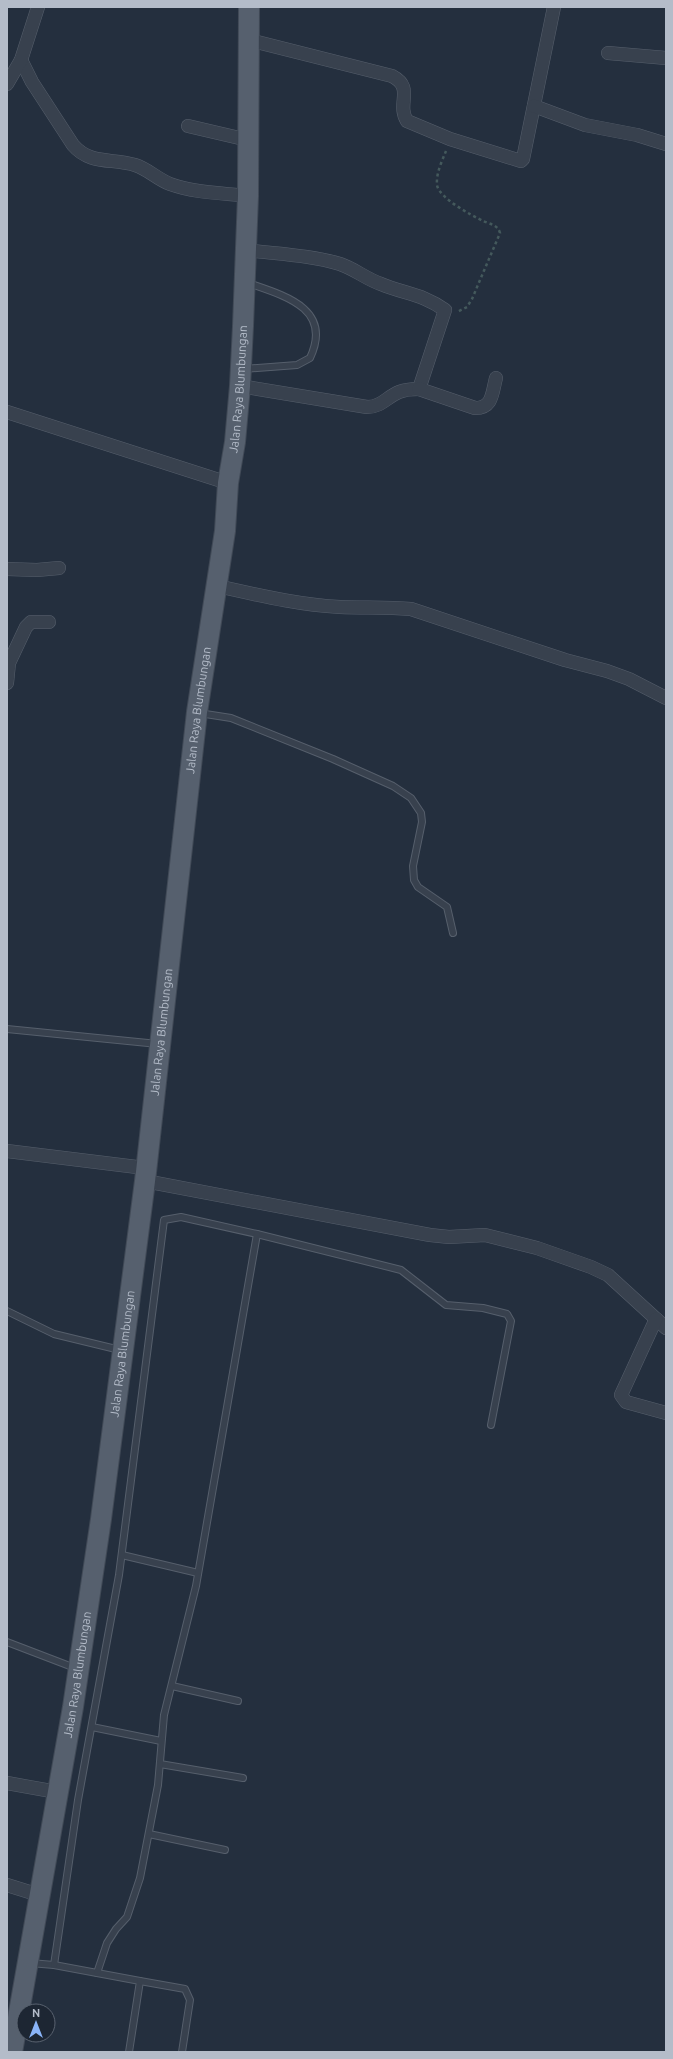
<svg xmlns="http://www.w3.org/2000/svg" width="673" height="2059" font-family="Ubuntu,sans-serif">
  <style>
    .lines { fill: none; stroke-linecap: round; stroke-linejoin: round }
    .lane-casing { stroke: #565f6c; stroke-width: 8 }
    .street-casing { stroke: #565f6c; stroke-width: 14 }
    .primary-casing { stroke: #414a57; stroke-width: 22 }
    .path { stroke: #44595c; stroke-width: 2.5; stroke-dasharray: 3 3; stroke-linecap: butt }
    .lane { stroke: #38414e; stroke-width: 6 }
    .street { stroke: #38414e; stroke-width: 13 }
    .primary { stroke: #56606e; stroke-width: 20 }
    .labels { text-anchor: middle; stroke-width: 3.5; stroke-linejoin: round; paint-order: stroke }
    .street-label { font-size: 12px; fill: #b4bcc9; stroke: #1d2633 }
  </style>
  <rect width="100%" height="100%" fill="#242f3e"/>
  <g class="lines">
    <g class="lane-casing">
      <g id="lane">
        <path d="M244,369L297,365L310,358C333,309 286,296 248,283"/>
        <polyline points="199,713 231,718 333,759 393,786 411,798 421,813 422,822 413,866 414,880 418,887 447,907 453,933"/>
        <polyline points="7,1029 158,1044"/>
        <polyline points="7,1311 54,1334 120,1350"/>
        <polyline points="122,1555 198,1573"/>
        <polyline points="7,1642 75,1668"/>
        <polyline points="172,1686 238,1701"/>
        <polyline points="92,1727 161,1741"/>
        <polyline points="160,1764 243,1778"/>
        <polyline points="149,1834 225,1850"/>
        <polyline points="30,1963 54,1965 140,1981 129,2052"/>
        <polyline points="54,1965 78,1800 119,1575 164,1220 181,1217 257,1234 401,1270 446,1305 483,1308 507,1314 511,1321 491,1425"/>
        <polyline points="97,1973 107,1943 116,1929 127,1917 140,1878 158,1785 164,1715 196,1586 257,1234"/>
        <polyline points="140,1981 185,1989 190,2000 182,2052"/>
      </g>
    </g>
    <g class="street-casing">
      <g id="street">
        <path d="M249,40L392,76C415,88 396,103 407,121L450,139L521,161L523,159L554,7"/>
        <polyline points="608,53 666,58"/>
        <path d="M21,60L32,82L73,145C90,165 112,158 135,165C148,169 157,179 170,184C195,193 222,193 248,196"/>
        <polyline points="7,84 21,60 38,7"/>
        <polyline points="534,106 585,125 637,135 666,144"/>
        <polyline points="188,126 248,140"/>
        <path d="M240,386L367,407C381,407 387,397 399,392C406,389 412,389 419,389L445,310C423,294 405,294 381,284C366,279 355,269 340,264C310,255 277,254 246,250"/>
        <path d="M419,389L475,408C493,408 492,393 496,378"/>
        <polyline points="7,412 228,483"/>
        <polyline points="7,569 37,570 59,568"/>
        <path d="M217,586C258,595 299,605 340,607C364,608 387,607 411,609L565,660L607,671L629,679L666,698"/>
        <polyline points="7,683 9,663 26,627 31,622 49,622"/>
        <polyline points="7,1151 145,1168"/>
        <polyline points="145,1181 430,1235 449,1237 485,1235 537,1248 591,1267 608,1275 666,1328"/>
        <polyline points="656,1319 621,1395 626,1402 666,1413"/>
        <polyline points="7,1783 57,1792"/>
        <polyline points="7,1885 39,1895"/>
      </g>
    </g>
    <g class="primary-casing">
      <g id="primary">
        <path id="s1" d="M12,2052L73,1707L101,1519L145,1181L197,712L225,531L228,483L235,442L240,386L243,326L248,196L249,7"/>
      </g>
    </g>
    <path class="path" d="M446,151C442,161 436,173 437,185C439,198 471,215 483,221C490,224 498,225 500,233L472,299L467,307L457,312"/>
    <use href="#lane" class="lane"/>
    <use href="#street" class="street"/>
    <use href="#primary" class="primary"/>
  </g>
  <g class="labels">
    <g class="street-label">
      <text dy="4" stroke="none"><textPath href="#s1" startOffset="1679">Jalan Raya Blumbungan</textPath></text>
      <text dy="4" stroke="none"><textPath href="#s1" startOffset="1355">Jalan Raya Blumbungan</textPath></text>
      <text dy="4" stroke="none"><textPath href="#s1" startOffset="1031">Jalan Raya Blumbungan</textPath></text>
      <text dy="4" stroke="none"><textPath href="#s1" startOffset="707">Jalan Raya Blumbungan</textPath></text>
      <text dy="4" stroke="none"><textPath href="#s1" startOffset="383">Jalan Raya Blumbungan</textPath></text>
    </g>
  </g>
  <rect width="673" height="2059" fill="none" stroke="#b4bcc9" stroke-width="16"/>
  <g transform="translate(36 2023)"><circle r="19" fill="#1d2633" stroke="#59626f"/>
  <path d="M0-3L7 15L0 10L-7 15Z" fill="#8ab4f8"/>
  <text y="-6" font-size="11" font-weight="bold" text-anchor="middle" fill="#b4bcc9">N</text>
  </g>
</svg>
